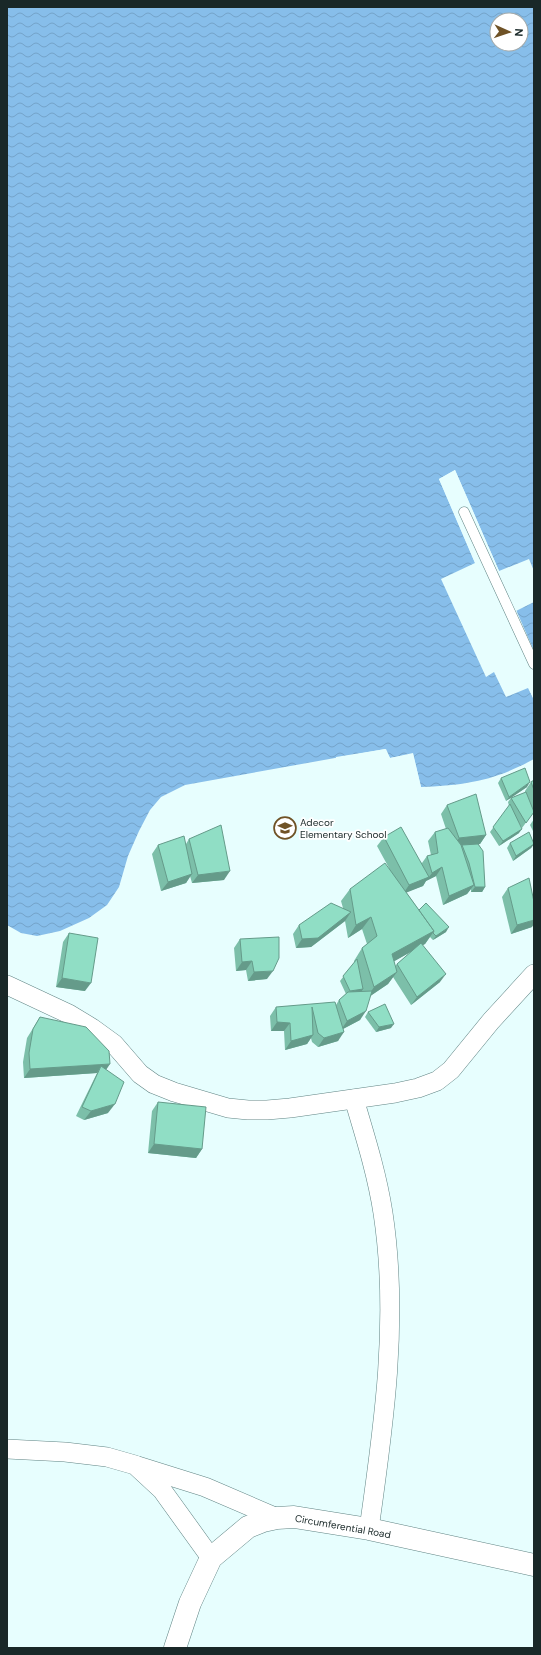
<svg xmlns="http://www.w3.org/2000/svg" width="541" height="1655" font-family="'DM Sans',sans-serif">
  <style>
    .water { fill: url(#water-waves); fill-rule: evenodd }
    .pier { fill: #e7fefe }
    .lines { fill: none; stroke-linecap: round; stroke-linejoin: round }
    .service-casing { stroke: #608484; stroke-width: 11 }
    .minor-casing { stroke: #608484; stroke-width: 20 }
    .secondary-casing { stroke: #608484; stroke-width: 23 }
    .service { stroke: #fff; stroke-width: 10 }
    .minor { stroke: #fff; stroke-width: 19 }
    .secondary { stroke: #fff; stroke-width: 22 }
    .wall { fill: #7cbfa9; fill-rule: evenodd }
    .shaded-wall { fill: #659b8a }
    .building { fill: #90dec5; stroke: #659b8a }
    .labels { text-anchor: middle; stroke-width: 3.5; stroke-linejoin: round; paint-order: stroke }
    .poi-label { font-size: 10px; fill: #192828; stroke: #fff; text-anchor: start }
    .street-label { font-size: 10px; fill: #192828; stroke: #fff }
  </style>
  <defs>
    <pattern id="water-waves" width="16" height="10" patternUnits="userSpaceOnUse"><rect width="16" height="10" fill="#87beea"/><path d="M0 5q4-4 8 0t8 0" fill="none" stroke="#74a3c9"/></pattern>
  </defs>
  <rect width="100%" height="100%" fill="#e7fefe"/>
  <path class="water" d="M7,7H534V651L455,470L439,479L534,700V759C494,781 465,785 421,787L413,754L390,758L385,749L185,785L161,797L150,810L139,831L128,856L119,887L107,905L89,918L60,931L37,936L21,933L7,925ZM497,20H521V44H497Z"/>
  <g class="pier">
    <polygon points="455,470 499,571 529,559 534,571 534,602 516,611 534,653 514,612 454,473 441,480 534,695 534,700 528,688 506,697 494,672 486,677 441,579 475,563 439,479"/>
    <polygon points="386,749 390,758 413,753 421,787 419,787 411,756 390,760 384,751 336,759 336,757"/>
  </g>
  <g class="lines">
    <g class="service-casing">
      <polyline id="service" points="464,512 534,664"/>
    </g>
    <g class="minor-casing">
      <g id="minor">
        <polyline points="7,985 69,1014 92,1028 114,1044 140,1074 154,1084 174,1092 228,1108 248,1110 267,1110 290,1108 395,1093 418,1088 437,1081 451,1070 491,1021 534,974"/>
        <path d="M354,1099C365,1136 377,1174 383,1213C399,1318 384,1424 369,1529"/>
        <polyline points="7,1449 65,1452 107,1457 135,1465 162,1490 211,1558"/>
        <polyline points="138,1466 205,1487 277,1518"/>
      </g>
    </g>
    <g class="secondary-casing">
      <polyline id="secondary" points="175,1648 190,1603 211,1558 248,1527 263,1521 277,1518 294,1517 369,1529 534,1565"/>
    </g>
    <use href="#service" class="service"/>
    <use href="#minor" class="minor"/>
    <use href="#secondary" class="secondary"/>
  </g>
  <g class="wall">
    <polygon points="501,778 527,787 506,801 498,783"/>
    <polygon points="534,780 534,815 533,813 522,828 518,821 519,833 499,846 490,832 509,806 508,802 511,798 525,793 525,791 531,782"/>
    <path d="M447,805L486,835L480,844H479L485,887L482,892H471V889L467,894L443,905L436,876L426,881L423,886L406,892L419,910L446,932L433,940L430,937L425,944L422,945L440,982L411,1005L393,977L388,984L370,996L360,1020L343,1029L338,1041L318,1047L312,1042L311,1038L307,1044L285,1050L284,1031H271L270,1016L276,1007L336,1005L339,1000L346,994L340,981L354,963V961L362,948L367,944L362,929L348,938L345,921L311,947L296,948L293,934L299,925L343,908L341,901L350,889L389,868L377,846L384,837L422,863L427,856L431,855L428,841L435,832L446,829L441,814ZM412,951L397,964L395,966L394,961Z"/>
    <polygon points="534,819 534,833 530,825"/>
    <polygon points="189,839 224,880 192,883 190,876 186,883 161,891 152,854 158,845 186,844"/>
    <polygon points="510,843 534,844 531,848 513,861 507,848"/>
    <polygon points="508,888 532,927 511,934 502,897"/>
    <polygon points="69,933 85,991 56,987 63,942"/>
    <polygon points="240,939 267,979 248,981 246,970 236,971 234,948"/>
    <polygon points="368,1012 391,1028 376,1032 365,1017"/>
    <polygon points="40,1017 106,1070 108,1113 84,1120 76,1116 97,1073 24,1078 23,1062 27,1038"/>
    <polygon points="158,1102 202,1149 196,1158 148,1153 152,1111"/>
  </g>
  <g class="shaded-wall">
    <polygon points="530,782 527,787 506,801 509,797"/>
    <polygon points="522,829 519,833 499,846 503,841"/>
    <polygon points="486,835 480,844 462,846 462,845 461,846 453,846 459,838"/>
    <polygon points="534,844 531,848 513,861 516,856"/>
    <polygon points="442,867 436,876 426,881 423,886 403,894 409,885 429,877 432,873"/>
    <polygon points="230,871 224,880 192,883 198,875"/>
    <polygon points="192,874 186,883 161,891 168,882"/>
    <polygon points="474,885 467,894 443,905 449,896"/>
    <polygon points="475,887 485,887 482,892 471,892"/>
    <polygon points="351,912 345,921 311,947 296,948 302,939"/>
    <polygon points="371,917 362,929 348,938 356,925"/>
    <polygon points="534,920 534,924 532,927 511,934 517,925"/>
    <polygon points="449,927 446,932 433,940 436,936"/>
    <polygon points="434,931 425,944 384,967 392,954"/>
    <polygon points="252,961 246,970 236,971 242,962"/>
    <polygon points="273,971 267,979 248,981 254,972"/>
    <polygon points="397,972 388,984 366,999 374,987"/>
    <polygon points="446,974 440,982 411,1005 417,997"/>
    <polygon points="62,978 91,983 85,991 56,987"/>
    <polygon points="363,989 360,994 350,991"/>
    <polygon points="366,1011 360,1020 341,1030 347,1021"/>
    <polygon points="277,1022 290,1023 284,1031 271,1031"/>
    <polygon points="394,1024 391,1028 376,1032 379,1027"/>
    <polygon points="344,1032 338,1041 318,1047 324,1038"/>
    <polygon points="313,1035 307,1044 285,1050 291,1041"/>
    <polygon points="110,1064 104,1073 101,1066 97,1073 24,1078 30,1069"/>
    <polygon points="115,1104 108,1113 84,1120 91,1111"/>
    <polygon points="154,1144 202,1149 196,1158 148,1153"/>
  </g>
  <g class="building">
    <polygon points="525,768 530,782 509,797 501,778"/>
    <polygon points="534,780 534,790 531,782"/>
    <polygon points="526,792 534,812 526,823 511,798"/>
    <polygon points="476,794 486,835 459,838 447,805"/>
    <polygon points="510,804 522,829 503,841 493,827"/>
    <polygon points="221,825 230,871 198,875 189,839"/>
    <polygon points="401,827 429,877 409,885 384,837"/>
    <polygon points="448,828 461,845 474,885 449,896 442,867 432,873 427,856 438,853 435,832"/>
    <polygon points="529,832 534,844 516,856 510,843"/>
    <polygon points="184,836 192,874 168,882 158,845"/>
    <polygon points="478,844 483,851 485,887 475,887 469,863 462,845"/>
    <polygon points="385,863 434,931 392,954 397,972 374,987 362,948 377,936 371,917 356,925 350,889"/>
    <polygon points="529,878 534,902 534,920 517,925 508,888"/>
    <polygon points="331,903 351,912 318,938 302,939 299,925"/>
    <polygon points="426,903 449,927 436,936 433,933 434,931 419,910"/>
    <polygon points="69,933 98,938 91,983 62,978"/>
    <polygon points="279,937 279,958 273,971 254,972 252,961 242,962 240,939"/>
    <polygon points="421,943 446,974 417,997 397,964"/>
    <polygon points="357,959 363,989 350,991 343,976"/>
    <polygon points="372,991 366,1011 347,1021 339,1000 348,992"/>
    <polygon points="335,1002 344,1032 324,1038 318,1033 312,1007 313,1035 291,1041 290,1023 277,1022 276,1007"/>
    <polygon points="385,1004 394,1024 379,1027 368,1012"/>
    <polygon points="40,1017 86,1027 109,1051 110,1064 30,1069 29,1053 33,1029"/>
    <polygon points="101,1066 124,1082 115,1104 91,1111 82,1107"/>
    <polygon points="158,1102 206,1107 202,1149 154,1144"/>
  </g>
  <defs>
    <g id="school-ring" transform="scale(1.15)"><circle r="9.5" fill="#fff" stroke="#6f5226" stroke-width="1.5"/><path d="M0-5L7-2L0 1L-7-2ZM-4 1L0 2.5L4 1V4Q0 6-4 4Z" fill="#6f5226"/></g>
  </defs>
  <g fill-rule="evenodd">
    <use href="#school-ring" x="285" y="828"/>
  </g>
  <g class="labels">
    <g class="poi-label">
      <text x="300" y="826">Adecor<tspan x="300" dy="12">Elementary School</tspan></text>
    </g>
    <g class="street-label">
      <text transform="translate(343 1526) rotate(10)" y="4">Circumferential Road</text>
    </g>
  </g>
  <rect width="541" height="1655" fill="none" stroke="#192828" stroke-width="16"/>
  <g transform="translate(509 32) rotate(93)"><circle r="19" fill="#ffffff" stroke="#a3a9a9"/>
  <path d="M0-3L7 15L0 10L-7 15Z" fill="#6f5226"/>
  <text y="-6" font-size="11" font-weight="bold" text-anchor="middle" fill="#192828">N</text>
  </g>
</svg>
